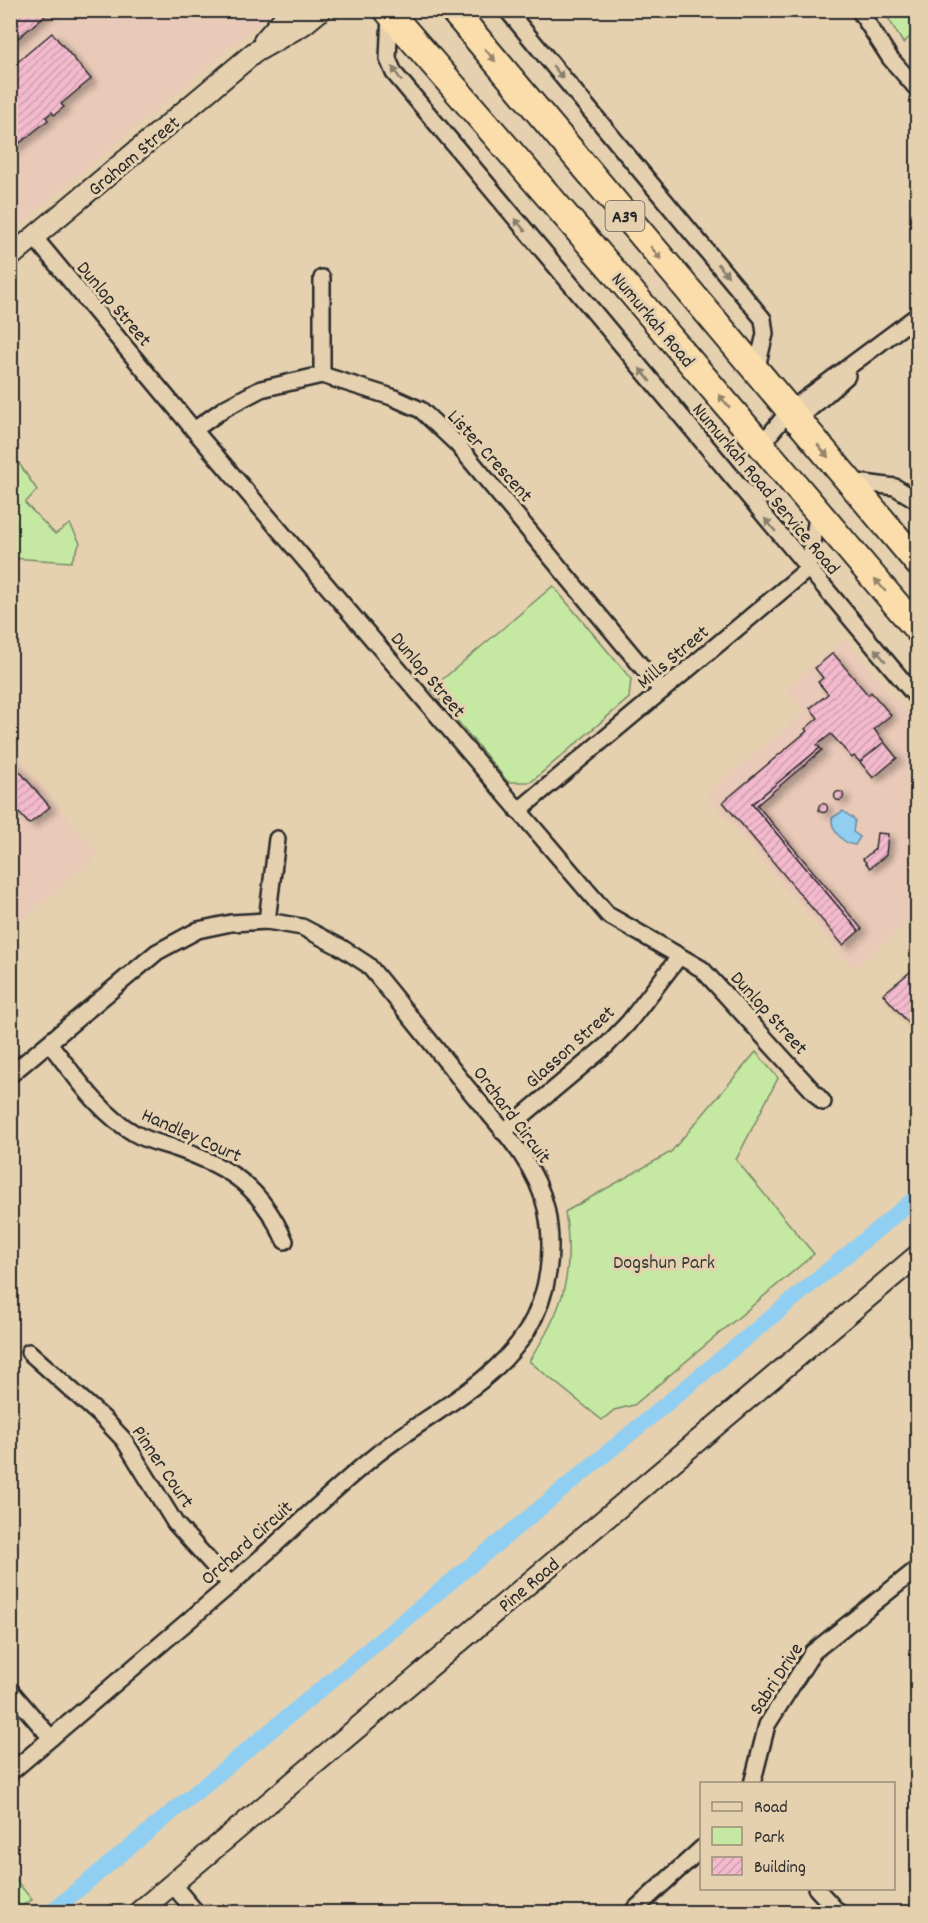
<svg xmlns="http://www.w3.org/2000/svg" width="928" height="1923" font-family="Dekko,sans-serif">
  <style>
    .built { fill: #e9c9b8 }
    .green { fill: #c5e9a2; stroke: #788a66; stroke-width: 1.5 }
    .water { fill: #91cff2; stroke: #688da2; stroke-width: 1.5 }
    .lines { fill: none; stroke-linecap: round; stroke-linejoin: round }
    .canal { stroke: #91cff2; stroke-width: 16 }
    .building { fill: url(#building-hatch); stroke: #2b2b2b; stroke-width: 1.5; filter: url(#shadow) }
    .minor-casing { stroke: #2b2b2b; stroke-width: 20 }
    .tertiary-casing { stroke: #2b2b2b; stroke-width: 24 }
    .trunk-casing { stroke: #2b2b2b; stroke-width: 30 }
    .minor { stroke: #e5d0af; stroke-width: 15 }
    .tertiary { stroke: #e5d0af; stroke-width: 20 }
    .trunk { stroke: #fbddab; stroke-width: 26 }
    .oneway { fill: #93846b }
    .oneway2 { fill: #887e6d }
    .labels { text-anchor: middle; stroke-width: 6; stroke-linejoin: round; paint-order: stroke }
    .shield { fill: #e5d0af; stroke: #635c53; stroke-width: 1.5 }
    .shield-label { font-size: 18px; font-weight: bold; fill: #2b2b2b }
    .street-label { font-size: 20px; fill: #2b2b2b; stroke: #e5d0af }
    .park-label { font-size: 20px; fill: #3a3e37; stroke: #e5d0af }
  </style>
  <defs>
    <pattern id="building-hatch" width="6" height="6" patternUnits="userSpaceOnUse" patternTransform="scale(1.5)"><rect width="6" height="6" fill="#f3bacd"/><path d="M-1 1l2-2M0 6l6-6M5 7l2-2" fill="none" stroke="#d0a0b0"/></pattern>
    <filter id="shadow"><feDropShadow dx="6" dy="4" stdDeviation="3" flood-color="#0004"/></filter>
  </defs>
  <rect width="100%" height="100%" fill="#e5d0af"/>
  <filter id="ink" filterUnits="userSpaceOnUse"><feTurbulence type="fractalNoise" baseFrequency=".0167" numOctaves="2"/><feDisplacementMap in="SourceGraphic" scale="12" xChannelSelector="R" yChannelSelector="G"/><feConvolveMatrix kernelMatrix="1 2 1 2 8 2 1 2 1" color-interpolation-filters="sRGB"/></filter>
  <g filter="url(#ink)">
    <g class="built">
      <polygon points="11,11 274,11 11,232"/>
      <polygon points="845,639 917,725 917,914 853,968 706,794 805,712 786,689"/>
      <polygon points="10,748 98,855 11,929 10,929"/>
    </g>
    <g class="green">
      <polygon points="884,11 917,11 917,31 903,43"/>
      <polygon points="10,450 37,490 25,503 55,534 70,524 80,543 71,562 11,558"/>
      <polygon points="553,586 631,679 629,698 531,782 508,782 431,689"/>
      <path d="M756,1052L778,1078L736,1160L814,1254L634,1405L614,1410L602,1420L529,1361C563,1311 575,1273 565,1212L671,1152Z"/>
      <polygon points="11,1874 32,1900 11,1912 10,1912"/>
    </g>
    <path class="water" d="M843,811L855,820L853,832L860,837L855,845C843,844 831,830 832,818Z"/>
    <g class="lines">
      <polyline class="canal" points="51,1912 918,1196"/>
    </g>
    <g class="building">
      <polygon points="10,10 51,10 10,45"/>
      <polygon points="52,33 91,79 61,104 64,107 54,115 52,112 46,117 48,120 10,151 10,68"/>
      <polygon points="833,653 868,695 871,692 891,715 874,729 884,742 860,762 854,756 852,758 831,734 817,745 820,748 752,804 859,931 843,945 723,802 807,731 805,729 818,718 810,708 828,694 818,682 823,678 815,668"/>
      <polygon points="884,742 897,758 873,778 860,762"/>
      <polygon points="820,748 822,750 757,805 862,929 859,931 752,804"/>
      <polygon points="10,760 50,807 29,824 10,803"/>
      <circle cx="839" cy="796" r="4.5"/>
      <circle cx="823" cy="808" r="4.5"/>
      <polygon points="877,833 888,834 886,855 870,868 863,859 875,849"/>
      <polygon points="915,968 918,971 918,1034 883,994"/>
    </g>
    <g class="lines">
      <g class="minor-casing">
        <g id="minor">
          <polyline points="507,10 763,319 765,334 756,371"/>
          <polyline points="859,10 890,58 918,90"/>
          <polyline points="390,13 388,59 394,73 918,699"/>
          <polyline points="34,237 194,430 608,915 702,969 823,1102"/>
          <polyline points="322,278 322,375"/>
          <polyline points="793,424 847,376"/>
          <polyline points="194,430 225,408 261,389 322,375 392,397 421,410 457,444 662,691"/>
          <polyline points="761,445 789,411 918,315"/>
          <polyline points="849,481 895,487 918,501"/>
          <polyline points="518,811 808,569 818,512"/>
          <polyline points="267,921 277,839"/>
          <path d="M49,1043C74,1074 99,1113 134,1133C147,1141 164,1144 178,1149C232,1168 261,1188 285,1241"/>
          <path d="M10,1075L157,952L198,930L231,923L267,921L302,927L342,948L368,965C401,1005 433,1045 465,1085C495,1122 535,1160 546,1208C555,1250 549,1294 527,1331C492,1386 426,1415 376,1455C325,1496 279,1543 229,1586C170,1637 110,1687 51,1738L10,1690"/>
          <polyline points="503,1132 607,1045 628,1023 679,957"/>
          <polyline points="29,1352 104,1419 124,1440 175,1523 231,1585"/>
          <polyline points="10,1773 51,1738"/>
          <polyline points="752,1784 767,1725 813,1652 918,1568"/>
          <polyline points="172,1884 196,1912"/>
          <polyline points="816,1888 838,1912"/>
          <polyline points="632,1912 702,1848"/>
        </g>
      </g>
      <g class="tertiary-casing">
        <g id="tertiary">
          <polyline points="264,41 291,10"/>
          <polyline points="10,257 255,52 304,24 321,10"/>
          <polyline points="139,1912 918,1255"/>
        </g>
      </g>
      <g class="trunk-casing">
        <g id="trunk">
          <polyline points="387,10 610,267 918,630"/>
          <polyline points="453,10 918,563"/>
        </g>
      </g>
      <use href="#minor" class="minor"/>
      <use href="#tertiary" class="tertiary"/>
      <use href="#trunk" class="trunk"/>
    </g>
    <defs><path id="oneway-solid" d="M-6-.8H1V-3.2L6.5 0L1 3.2V.8H-6Z" transform="scale(1.5)"/></defs>
    <g class="oneway">
      <use href="#oneway-solid" transform="translate(490 55) rotate(50)"/>
      <use href="#oneway-solid" transform="translate(656 253) rotate(50)"/>
      <use href="#oneway-solid" transform="translate(724 401) rotate(-130)"/>
      <use href="#oneway-solid" transform="translate(823 451) rotate(50)"/>
      <use href="#oneway-solid" transform="translate(880 585) rotate(-130)"/>
    </g>
    <g class="oneway2">
      <use href="#oneway-solid" transform="translate(558 72) rotate(50)"/>
      <use href="#oneway-solid" transform="translate(397 74) rotate(-123)"/>
      <use href="#oneway-solid" transform="translate(520 225) rotate(-130)"/>
      <use href="#oneway-solid" transform="translate(723 270) rotate(50)"/>
      <use href="#oneway-solid" transform="translate(645 375) rotate(-130)"/>
      <use href="#oneway-solid" transform="translate(770 525) rotate(-130)"/>
      <use href="#oneway-solid" transform="translate(880 655) rotate(-130)"/>
    </g>
  </g>
  <g class="labels">
    <rect class="shield" x="605.5" y="201" width="39" height="30" rx="4.5"/>
    <g class="shield-label">
      <text x="625" y="222">A39</text>
    </g>
    <g class="street-label">
      <text transform="translate(133 155) rotate(-40)" y="7">Graham Street</text>
      <text transform="translate(115 303) rotate(50)" y="7">Dunlop Street</text>
      <text transform="translate(654 319) rotate(50)" y="7">Numurkah Road</text>
      <text transform="translate(491 455) rotate(48)" y="7">Lister Crescent</text>
      <text transform="translate(767 488) rotate(50)" y="7">Numurkah Road Service Road</text>
      <text transform="translate(672 656) rotate(-40)" y="7">Mills Street</text>
      <text transform="translate(429 674) rotate(50)" y="7">Dunlop Street</text>
      <text transform="translate(770 1012) rotate(48)" y="7">Dunlop Street</text>
      <text transform="translate(569 1046) rotate(-42)" y="7">Glasson Street</text>
      <text transform="translate(513 1114) rotate(53)" y="7">Orchard Circuit</text>
      <text transform="translate(192 1134) rotate(24)" y="7">Handley Court</text>
      <text transform="translate(164 1466) rotate(56)" y="7">Pinner Court</text>
      <text transform="translate(246 1542) rotate(-42)" y="7">Orchard Circuit</text>
      <text transform="translate(528 1584) rotate(-40)" y="7">Pine Road</text>
      <text transform="translate(775 1678) rotate(-57)" y="7">Sabri Drive</text>
    </g>
    <g class="park-label">
      <text x="664" y="1268">Dogshun Park</text>
    </g>
  </g>
  <rect width="928" height="1923" fill="none" stroke="#e5d0af" stroke-width="36"/>
  <rect x="18" y="18" width="892" height="1887" fill="none" stroke="#2b2b2b" stroke-width="2" filter="url(#ink)"/>
  <rect x="700" y="1782" width="195" height="108" fill="#e5d0af" stroke="#9b8e7a" stroke-width="1.5"/>
  <rect x="712" y="1802" width="30" height="9" fill="#e5d0af" stroke="#9b8e7a" stroke-width="1.5"/>
  <text x="754" y="1812" font-size="18" fill="#2b2b2b">Road</text>
  <rect x="712" y="1827" width="30" height="18" fill="#c5e9a2" stroke="#9b8e7a" stroke-width="1.5"/>
  <text x="754" y="1842" font-size="18" fill="#2b2b2b">Park</text>
  <rect x="712" y="1857" width="30" height="18" fill="url(#building-hatch)" stroke="#9b8e7a" stroke-width="1.5"/>
  <text x="754" y="1872" font-size="18" fill="#2b2b2b">Building</text>
</svg>
